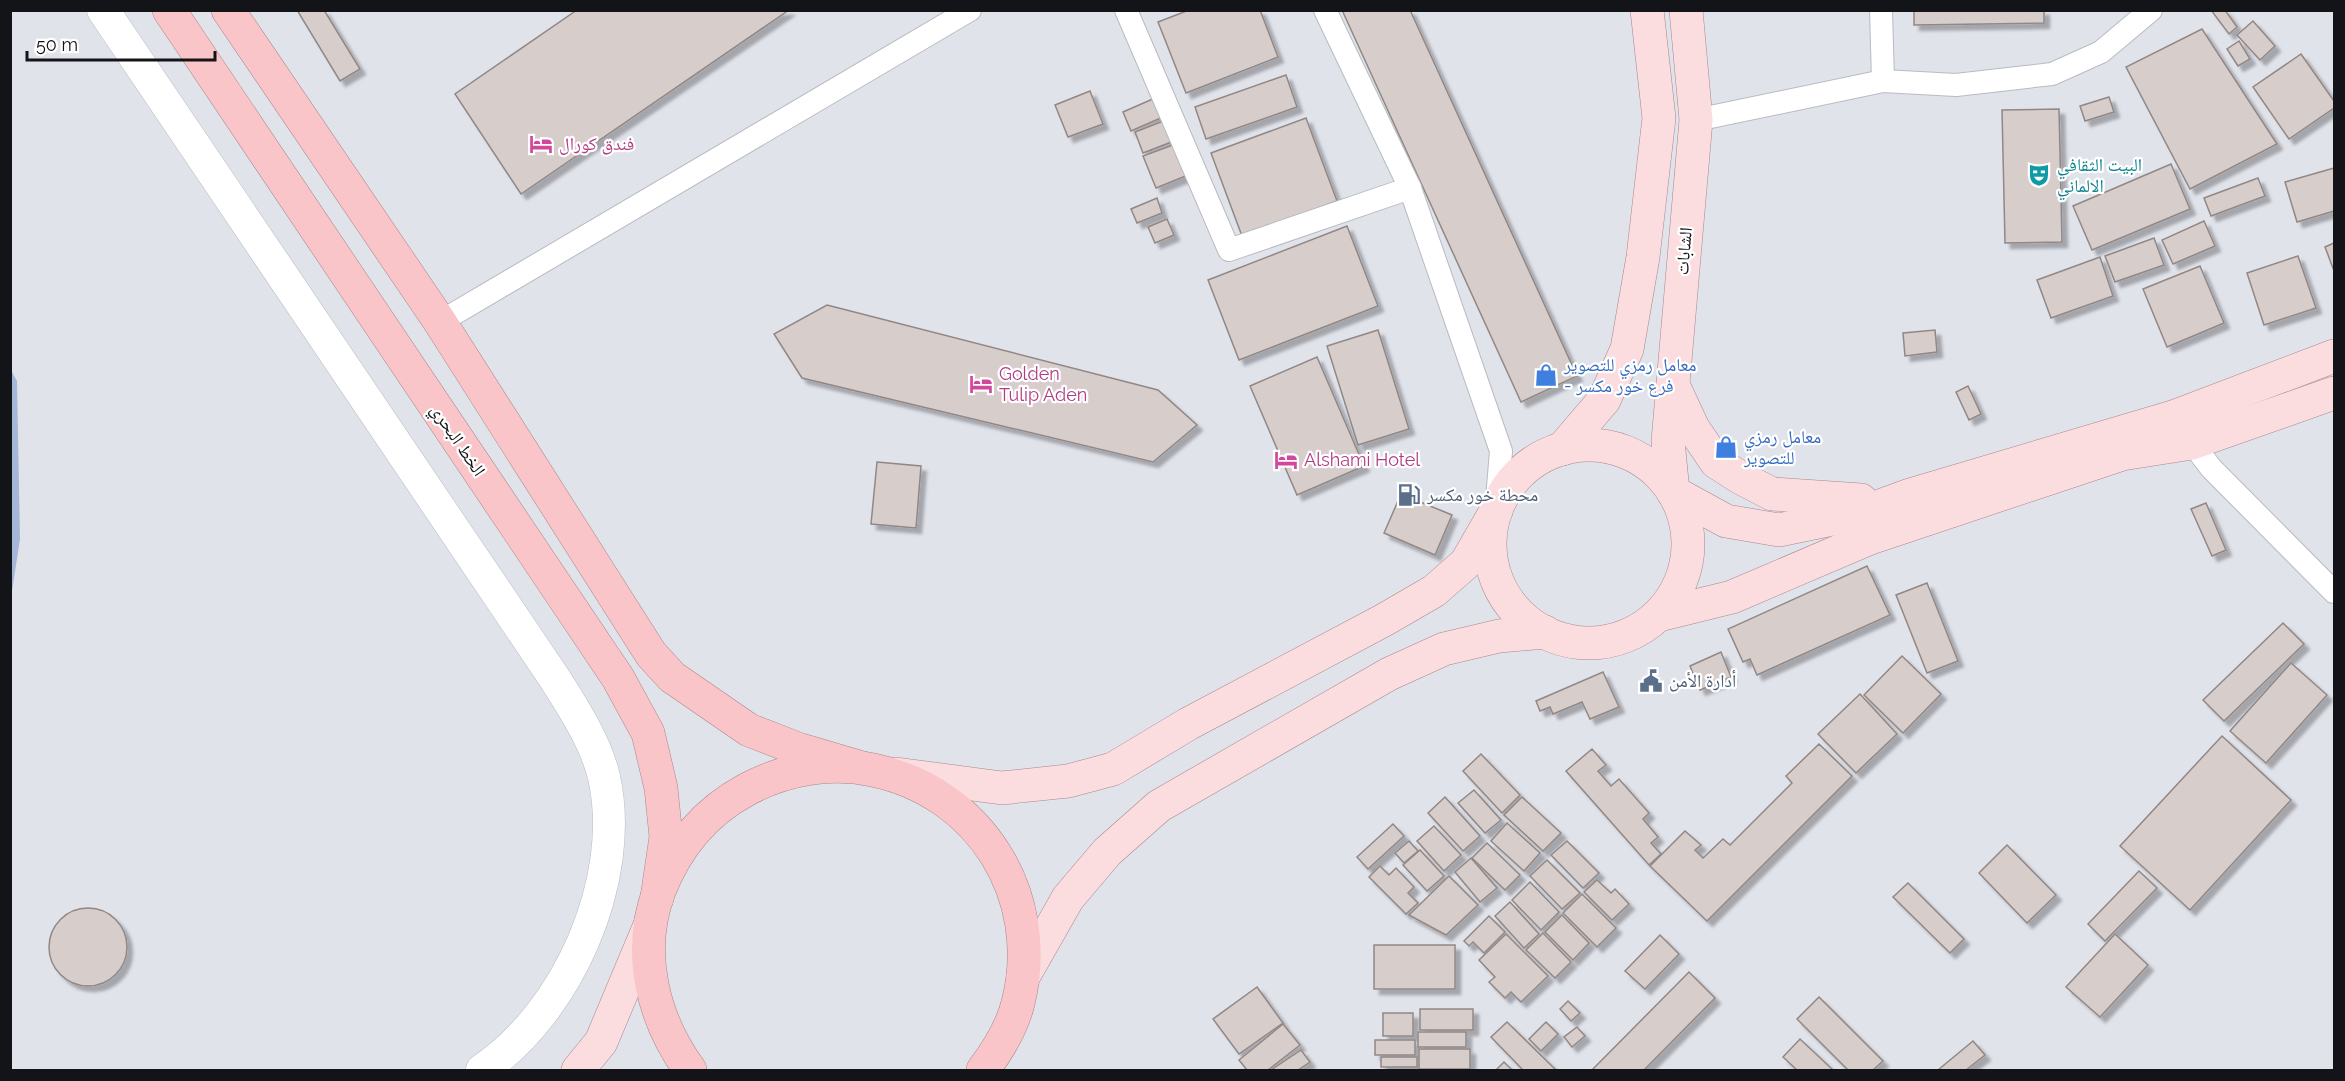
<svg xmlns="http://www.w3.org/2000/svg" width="2345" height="1081" font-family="Raleway,'Noto Naskh Arabic',sans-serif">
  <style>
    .water { fill: #a6b8d7 }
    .building { fill: #d7cdcb; stroke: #918886; stroke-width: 1.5; filter: url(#shadow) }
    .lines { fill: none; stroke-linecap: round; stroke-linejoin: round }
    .street-casing { stroke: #b8bbc2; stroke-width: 24 }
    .secondary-casing { stroke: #b8bbc2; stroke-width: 33 }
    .primary-casing { stroke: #a8878b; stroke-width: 34 }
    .highway-casing { stroke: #a8878b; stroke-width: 34 }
    .street { stroke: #fff; stroke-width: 22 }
    .secondary { stroke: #fff; stroke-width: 32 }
    .primary { stroke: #fbdcdf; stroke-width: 33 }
    .highway { stroke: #f9c5c9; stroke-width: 33 }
    .labels { text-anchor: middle; stroke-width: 4.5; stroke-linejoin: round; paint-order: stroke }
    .hotel-label { font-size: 18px; fill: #b23c85; stroke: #fff; text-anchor: start }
    .culture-label { font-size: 18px; fill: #0d838f; stroke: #fff; text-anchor: start }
    .street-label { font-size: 18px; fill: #131417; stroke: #fff }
    .shop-label { font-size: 18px; fill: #366cbe; stroke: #fff; text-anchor: start }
    .service-label { font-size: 18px; fill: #4e5e75; stroke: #fff; text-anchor: start }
  </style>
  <defs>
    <filter id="shadow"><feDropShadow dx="5.5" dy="5.5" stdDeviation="1.5" flood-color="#0004"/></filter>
  </defs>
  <rect width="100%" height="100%" fill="#e1e3eb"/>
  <polygon class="water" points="11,370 17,381 20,539 11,598"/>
  <g class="building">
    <polygon points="297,10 324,10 360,69 340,81"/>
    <polygon points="577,10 789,10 521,194 455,94"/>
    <polygon points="1189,10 1260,10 1278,57 1186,93 1158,22"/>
    <polygon points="1342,10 1410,10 1577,376 1521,402"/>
    <polygon points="1914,10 2044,10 2044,23 1914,25"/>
    <polygon points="2211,10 2225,10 2237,27 2229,34"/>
    <polygon points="2253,21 2275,46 2260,60 2237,35"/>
    <polygon points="2202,29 2277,144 2190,189 2126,67"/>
    <polygon points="2239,41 2250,59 2238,66 2227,49"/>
    <polygon points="2301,54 2334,101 2334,108 2289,139 2253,87"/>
    <polygon points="1286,75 1297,107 1206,139 1195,107"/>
    <polygon points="1090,91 1103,124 1068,137 1055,105"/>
    <polygon points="2109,97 2114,112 2085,121 2080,106"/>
    <polygon points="1155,98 1163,117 1131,131 1123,112"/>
    <polygon points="2059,109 2062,242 2005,243 2002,110"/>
    <polygon points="1306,118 1337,201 1242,236 1211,153"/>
    <polygon points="1166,120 1174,141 1143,153 1135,132"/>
    <polygon points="1181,142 1193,173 1156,188 1143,156"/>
    <polygon points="2171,164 2190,209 2092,250 2073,206"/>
    <polygon points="2334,168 2334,211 2297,222 2285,182"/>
    <polygon points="2258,178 2265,196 2211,216 2204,198"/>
    <polygon points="1157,198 1162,213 1137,223 1131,209"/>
    <polygon points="1167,219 1174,235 1155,243 1148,227"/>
    <polygon points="2204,221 2215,246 2173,264 2162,240"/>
    <polygon points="1347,226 1378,306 1239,360 1208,280"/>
    <polygon points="2154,238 2164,265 2115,282 2105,256"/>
    <polygon points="2334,243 2334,271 2325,247"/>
    <polygon points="2298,256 2316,308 2264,325 2247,273"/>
    <polygon points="2100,257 2113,296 2051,318 2037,280"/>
    <polygon points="2200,266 2224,323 2167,347 2143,289"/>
    <polygon points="827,305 1158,390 1197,425 1153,462 802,378 774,334"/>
    <polygon points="1378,330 1409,429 1358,445 1327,346"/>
    <polygon points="1935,330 1937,352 1905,356 1903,333"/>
    <polygon points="1317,357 1364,466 1297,495 1250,386"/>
    <polygon points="1968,386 1981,414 1969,420 1956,392"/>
    <polygon points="877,462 921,466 916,528 871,524"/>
    <polygon points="1401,494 1452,515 1435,555 1384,533"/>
    <polygon points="2206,503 2226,550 2212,556 2191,509"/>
    <polygon points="1867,566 1890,615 1757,675 1750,659 1743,662 1728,629"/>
    <polygon points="1927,583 1958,661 1927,673 1896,595"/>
    <polygon points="2283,623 2304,644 2224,721 2203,700"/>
    <polygon points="1721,652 1731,677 1700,690 1690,666"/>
    <polygon points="1902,656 1941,694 1903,733 1864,695"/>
    <polygon points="2291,663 2327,695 2266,763 2230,731"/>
    <polygon points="1603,672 1619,707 1590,719 1582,702 1553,714 1550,707 1540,711 1536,701"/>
    <polygon points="1860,694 1897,734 1856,773 1818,734"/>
    <polygon points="2222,736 2291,800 2190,910 2120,846"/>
    <polygon points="1819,744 1852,776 1707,921 1650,866 1685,831 1701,845 1695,850 1703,858 1723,839 1730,845 1792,783 1786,776"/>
    <polygon points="1592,749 1606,765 1598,771 1611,786 1619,779 1649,813 1643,819 1658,837 1651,843 1661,854 1649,865 1566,771"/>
    <polygon points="1481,754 1520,795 1502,813 1463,771"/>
    <polygon points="1474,790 1501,820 1485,833 1458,803"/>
    <polygon points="1445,797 1480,836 1463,851 1428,813"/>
    <polygon points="1522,797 1561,833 1543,851 1504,815"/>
    <polygon points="1507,823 1540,853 1524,871 1491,841"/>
    <polygon points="1393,824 1404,836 1368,869 1357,857"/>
    <polygon points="1434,826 1461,855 1444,871 1417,841"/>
    <polygon points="1409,841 1418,851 1404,863 1395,853"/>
    <polygon points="1567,841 1599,873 1583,888 1551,855"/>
    <polygon points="1487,843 1520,875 1505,890 1472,858"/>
    <polygon points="2007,845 2056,895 2027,923 1979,873"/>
    <polygon points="1420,850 1444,876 1427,891 1403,865"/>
    <polygon points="1471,858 1497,888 1480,902 1455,872"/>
    <polygon points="1547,860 1580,893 1562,909 1530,876"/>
    <polygon points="1380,866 1389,875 1396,868 1414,887 1408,893 1418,903 1406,914 1369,877"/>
    <polygon points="2139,871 2157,888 2105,941 2088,924"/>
    <polygon points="1449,876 1478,905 1446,935 1409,915"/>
    <polygon points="1597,880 1611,893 1615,889 1629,904 1612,920 1584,892"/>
    <polygon points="1530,882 1559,912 1541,930 1512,900"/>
    <polygon points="1908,883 1964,939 1950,953 1893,897"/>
    <polygon points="1582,894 1616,928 1597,947 1563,913"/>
    <polygon points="1510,902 1539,934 1524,948 1495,916"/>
    <circle cx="88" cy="947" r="39"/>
    <polygon points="1562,915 1589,943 1573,960 1545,932"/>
    <polygon points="1489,916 1505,932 1484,953 1473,942 1469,946 1464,941"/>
    <polygon points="1543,933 1571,962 1555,978 1526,950"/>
    <polygon points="1506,934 1548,976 1521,1002 1511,992 1505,998 1489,982 1495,977 1479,960"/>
    <polygon points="2115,934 2148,965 2100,1017 2066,987"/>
    <polygon points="1660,935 1679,954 1645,989 1625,971"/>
    <rect x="1374" y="945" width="81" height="44"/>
    <polygon points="1689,972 1715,998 1644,1070 1592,1070"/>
    <polygon points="1257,987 1283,1023 1239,1054 1213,1019"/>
    <polygon points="1819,997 1883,1061 1873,1070 1848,1070 1797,1019"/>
    <polygon points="1568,1001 1580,1013 1571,1021 1560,1009"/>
    <rect x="1420" y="1009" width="53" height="21"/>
    <rect x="1383" y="1013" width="30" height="23"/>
    <polygon points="1507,1022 1556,1070 1523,1070 1491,1037"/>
    <polygon points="1546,1022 1558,1034 1541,1051 1529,1039"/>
    <polygon points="1283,1024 1300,1045 1268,1070 1247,1070 1239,1060"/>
    <polygon points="1577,1027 1585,1036 1572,1047 1564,1037"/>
    <rect x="1418" y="1032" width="48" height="15"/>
    <polygon points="1800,1039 1833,1070 1797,1070 1783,1057"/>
    <rect x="1375" y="1040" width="40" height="15"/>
    <polygon points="1973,1041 1985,1055 1966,1070 1938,1070"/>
    <rect x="1419" y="1049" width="51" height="20"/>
    <polygon points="1301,1050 1310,1062 1298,1070 1271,1070"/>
    <rect x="1381" y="1057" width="36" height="10"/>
    <polygon points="1504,1062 1512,1070 1496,1070"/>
  </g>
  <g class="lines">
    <g class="street-casing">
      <g id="street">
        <polyline points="1126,10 1229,250 1410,188"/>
        <polyline points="1325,10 1410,188 1501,451 1496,511"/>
        <polyline points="1881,10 1883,81"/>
        <polyline points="1696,120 1883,81 1956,85 2052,74 2101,52 2151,10"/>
        <polyline points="440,322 970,10"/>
        <polyline points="2192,443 2211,468 2334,592"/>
      </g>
    </g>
    <g class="secondary-casing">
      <path id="secondary" d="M103,10L555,679C574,709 596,743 604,777C627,880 567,1013 482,1070"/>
    </g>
    <g class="primary-casing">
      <g id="primary">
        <polyline points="1686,10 1696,120 1668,441 1673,492 1726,521 1779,530 1861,513 1910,495 2176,416 2334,356"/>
        <polyline points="1673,385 1693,428 1716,462 1741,478 1772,494 1861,500"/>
        <circle cx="1589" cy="544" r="99"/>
        <polyline points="1562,449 1604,400 1627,349 1643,257 1659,118 1647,10"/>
        <polyline points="1659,615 1732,597 1870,538 2122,454 2192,443 2334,393"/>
        <polyline points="896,774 1002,788 1068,781 1113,769 1188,724 1384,620 1434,591 1466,563 1496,511"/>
        <polyline points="1023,977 1068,898 1107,852 1159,806 1389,674 1444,649 1499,636 1545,632"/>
        <polyline points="578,1070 601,1042 650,925"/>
      </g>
    </g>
    <g class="highway-casing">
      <g id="highway">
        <polyline points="169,10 618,678 648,733 661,788 666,837 657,898"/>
        <polyline points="228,10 440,322 651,654 672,677 749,730 798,749 859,767"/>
        <path d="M690,1070C653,1019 636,953 659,891C676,848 705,812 746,790C784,769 830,761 873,770C980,792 1045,896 1018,1003C1012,1028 998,1050 983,1070"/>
      </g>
    </g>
    <use href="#street" class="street"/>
    <use href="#secondary" class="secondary"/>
    <use href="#primary" class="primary"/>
    <use href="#highway" class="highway"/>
  </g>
  <defs>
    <g id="hotel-bare" transform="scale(1.8)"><path d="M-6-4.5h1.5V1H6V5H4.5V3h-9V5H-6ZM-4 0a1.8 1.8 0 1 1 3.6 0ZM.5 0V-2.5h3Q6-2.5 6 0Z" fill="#d1479c" stroke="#fff" stroke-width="2.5" paint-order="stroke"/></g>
    <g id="theatre-bare" transform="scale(1.8)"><path d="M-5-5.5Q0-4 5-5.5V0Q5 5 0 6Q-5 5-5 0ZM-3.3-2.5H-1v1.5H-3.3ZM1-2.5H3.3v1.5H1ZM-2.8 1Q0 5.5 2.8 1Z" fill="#0f9aa8" stroke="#fff" stroke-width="2.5" paint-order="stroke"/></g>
    <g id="shop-bare" transform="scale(1.8)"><path d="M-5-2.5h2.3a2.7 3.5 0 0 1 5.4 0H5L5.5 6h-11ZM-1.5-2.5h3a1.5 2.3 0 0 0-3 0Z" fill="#3f7fe0" stroke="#fff" stroke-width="2.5" paint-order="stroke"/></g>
    <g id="fuel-bare" transform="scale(1.8)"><path d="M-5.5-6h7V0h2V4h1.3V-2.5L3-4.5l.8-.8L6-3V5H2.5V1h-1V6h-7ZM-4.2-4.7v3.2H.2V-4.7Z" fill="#5c6f8a" stroke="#fff" stroke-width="2.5" paint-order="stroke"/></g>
    <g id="civic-bare" transform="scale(1.8)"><path d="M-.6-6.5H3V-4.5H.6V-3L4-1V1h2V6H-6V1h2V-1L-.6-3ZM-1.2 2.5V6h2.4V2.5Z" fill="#5c6f8a" stroke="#fff" stroke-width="2.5" paint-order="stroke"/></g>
  </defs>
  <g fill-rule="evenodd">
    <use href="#hotel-bare" x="541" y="144"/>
    <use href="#theatre-bare" x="2039" y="175"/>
    <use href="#shop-bare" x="1546" y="375"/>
    <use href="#hotel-bare" x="981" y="384"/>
    <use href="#shop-bare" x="1726" y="447"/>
    <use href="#hotel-bare" x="1286" y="460"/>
    <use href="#fuel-bare" x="1409" y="495"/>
    <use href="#civic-bare" x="1651" y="681"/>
  </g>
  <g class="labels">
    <g class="hotel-label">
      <text x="559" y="150">فندق كورال</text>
      <text x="999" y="380">Golden<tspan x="999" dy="21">Tulip Aden</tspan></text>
      <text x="1304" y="466">Alshami Hotel</text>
    </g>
    <g class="culture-label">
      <text x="2057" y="171">البيت الثقافي<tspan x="2057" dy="21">الالماني</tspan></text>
    </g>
    <g class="street-label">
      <text transform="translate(1684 251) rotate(-85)" y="6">الشابات</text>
      <text transform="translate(458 440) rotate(56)" y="6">الخط البحري</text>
    </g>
    <g class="shop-label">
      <text x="1564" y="371">معامل رمزي للتصوير<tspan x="1564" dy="21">- فرع خور مكسر</tspan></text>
      <text x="1744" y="443">معامل رمزي<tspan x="1744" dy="21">للتصوير</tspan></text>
    </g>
    <g class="service-label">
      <text x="1427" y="501">محطة خور مكسر</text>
      <text x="1669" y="687">أدارة الأمن</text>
    </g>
  </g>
  <rect width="2345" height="1081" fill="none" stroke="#131417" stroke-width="24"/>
  <path d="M27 51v9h188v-9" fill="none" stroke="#131417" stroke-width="3"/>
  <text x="36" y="51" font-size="18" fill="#131417" stroke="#ffffff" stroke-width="4.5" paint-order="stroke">50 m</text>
</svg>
